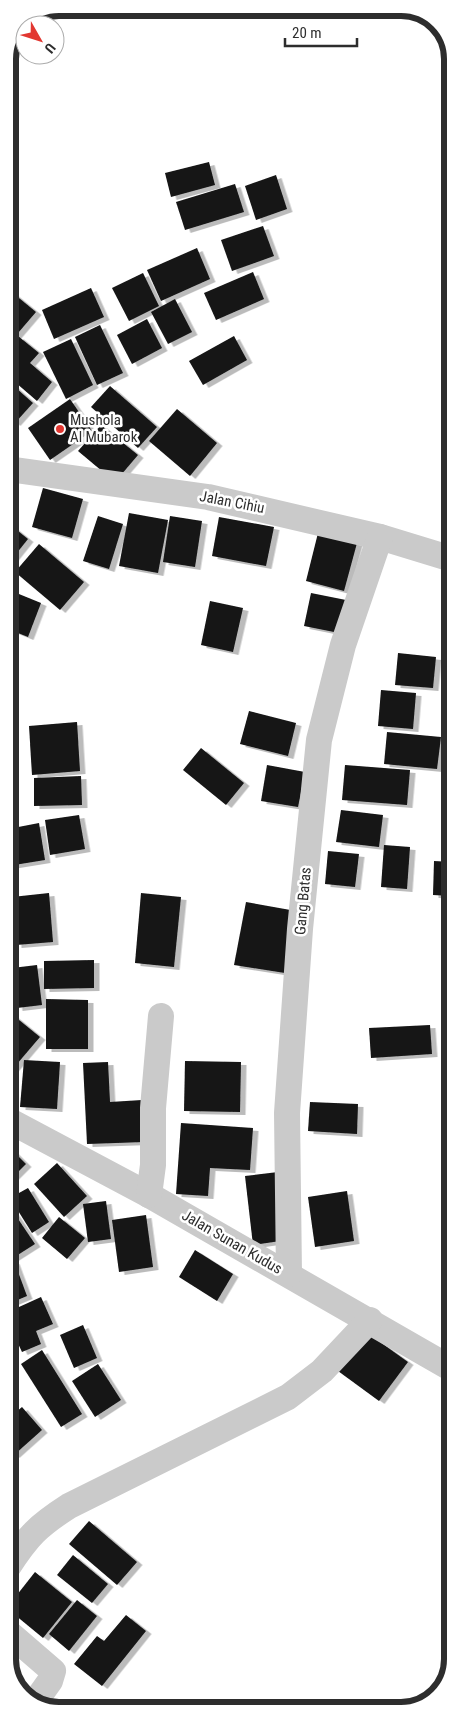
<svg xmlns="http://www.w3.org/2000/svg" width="460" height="1718" font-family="'Roboto Condensed',sans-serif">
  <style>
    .building { fill: #141414; filter: url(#shadow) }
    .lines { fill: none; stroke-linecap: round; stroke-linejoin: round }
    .minor { stroke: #cacaca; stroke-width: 26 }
    .poi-dot { fill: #e23731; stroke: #fff; stroke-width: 2 }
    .labels { text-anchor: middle; stroke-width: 5; stroke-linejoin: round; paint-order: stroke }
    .poi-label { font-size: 15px; fill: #2d2d2d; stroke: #fff; text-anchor: start }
    .street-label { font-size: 15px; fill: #2d2d2d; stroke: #fff }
    .rim { fill: none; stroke: #2d2d2d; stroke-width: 6 }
  </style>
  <defs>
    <filter id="shadow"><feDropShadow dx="5.5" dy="3" stdDeviation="0" flood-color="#0004"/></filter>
  </defs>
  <rect width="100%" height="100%" fill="#fff"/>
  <g class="building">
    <polygon points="209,162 215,185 171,197 165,173"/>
    <polygon points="276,175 287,209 256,220 245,186"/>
    <polygon points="235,184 244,212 185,230 176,202"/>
    <polygon points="263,226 274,256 232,271 221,240"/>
    <polygon points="197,248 210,279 161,301 147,270"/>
    <polygon points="253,272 264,299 216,320 204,293"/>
    <polygon points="143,273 159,306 129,321 112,288"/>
    <polygon points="91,288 104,317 54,339 42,310"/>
    <polygon points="8,289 36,312 12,340 8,337"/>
    <polygon points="175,299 192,332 168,344 151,312"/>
    <polygon points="147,319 162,348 132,364 117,335"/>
    <polygon points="100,325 123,373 97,385 75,337"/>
    <polygon points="18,336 39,353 30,363 52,382 37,401 8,376 8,372 15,364 8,358 8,349"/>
    <polygon points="234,336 247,360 203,385 189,361"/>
    <polygon points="71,339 93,385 66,399 43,352"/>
    <polygon points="8,381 33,403 15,423 8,417"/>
    <polygon points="110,386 157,427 138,448 91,407"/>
    <polygon points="70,399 92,431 50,460 28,428"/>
    <polygon points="177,409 217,443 190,476 149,441"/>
    <polygon points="101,425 138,455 115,482 78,451"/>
    <polygon points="43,488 83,499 72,538 32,527"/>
    <polygon points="129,513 168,520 158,573 119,566"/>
    <polygon points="98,516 123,524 109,569 83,561"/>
    <polygon points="170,516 202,521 195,567 163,562"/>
    <polygon points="219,517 274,527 266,566 212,556"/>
    <polygon points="8,523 28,539 8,564"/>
    <polygon points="318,533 357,543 344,591 306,581"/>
    <polygon points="39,544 84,582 60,610 15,572"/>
    <polygon points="452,582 452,608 445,607"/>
    <polygon points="14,592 41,603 28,637 8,629 8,606"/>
    <polygon points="311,593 346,600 339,633 304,626"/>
    <polygon points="210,601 243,608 233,652 201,645"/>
    <polygon points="449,614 452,614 452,648 442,646"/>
    <polygon points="398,653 436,657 433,688 395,685"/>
    <polygon points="381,690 416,693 413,729 378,726"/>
    <polygon points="249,711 296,723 288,756 240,744"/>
    <polygon points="77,722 80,771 32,775 29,726"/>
    <polygon points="387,732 441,737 437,769 384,764"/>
    <polygon points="201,748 244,783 226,805 183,770"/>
    <polygon points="267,765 305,772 298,807 261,801"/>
    <polygon points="345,765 410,770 407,805 342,800"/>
    <polygon points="81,776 82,805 34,806 34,778"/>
    <polygon points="341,810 383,815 379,847 336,842"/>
    <polygon points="79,815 85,849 50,855 45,820"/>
    <polygon points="39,823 45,860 8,866 8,829"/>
    <polygon points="384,845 410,847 407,889 381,887"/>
    <polygon points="328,851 359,854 355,887 325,884"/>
    <polygon points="434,861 452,862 452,896 433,895"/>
    <polygon points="49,893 53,942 16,945 12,897"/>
    <polygon points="141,893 181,897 174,967 135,963"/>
    <polygon points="246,902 296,911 285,973 234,965"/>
    <polygon points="94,960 94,988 44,989 44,961"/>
    <polygon points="37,965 42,1005 17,1008 12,968"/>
    <polygon points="46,999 88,1000 88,1049 46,1049"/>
    <polygon points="8,1011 40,1037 11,1071 8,1069"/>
    <polygon points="430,1025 432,1054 371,1058 369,1028"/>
    <polygon points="24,1060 60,1062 57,1109 20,1107"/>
    <polygon points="185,1061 241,1062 240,1112 184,1111"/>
    <polygon points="108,1062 110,1102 142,1100 144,1142 87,1144 83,1063"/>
    <polygon points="310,1102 358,1104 357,1134 308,1131"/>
    <polygon points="181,1123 253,1128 250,1170 210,1168 208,1196 176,1194"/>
    <polygon points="8,1146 26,1164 8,1182"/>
    <polygon points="57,1163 87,1196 64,1217 34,1184"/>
    <polygon points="278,1172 287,1240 253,1245 245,1176"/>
    <polygon points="28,1188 49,1222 32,1233 10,1198"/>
    <polygon points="347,1191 354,1241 315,1247 308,1197"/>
    <polygon points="106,1201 111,1239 88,1242 83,1204"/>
    <polygon points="12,1210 35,1244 13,1258 8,1251 8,1212"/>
    <polygon points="146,1215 153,1267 119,1272 112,1220"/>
    <polygon points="59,1217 85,1238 67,1259 42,1238"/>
    <polygon points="195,1250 233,1274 217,1301 179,1277"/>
    <polygon points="14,1261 27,1296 8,1304 8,1263"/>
    <polygon points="41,1297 53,1324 36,1331 41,1344 22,1352 8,1322 8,1312"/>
    <polygon points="83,1325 97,1358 74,1368 60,1335"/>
    <polygon points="366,1332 408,1362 379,1401 338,1371"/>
    <polygon points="42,1350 82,1414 61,1427 21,1364"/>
    <polygon points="98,1364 121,1400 95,1417 72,1381"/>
    <polygon points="22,1407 42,1430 14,1455 8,1449 8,1419"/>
    <polygon points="89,1521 137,1562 117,1585 69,1544"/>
    <polygon points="73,1555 108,1584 92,1603 57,1575"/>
    <polygon points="35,1572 72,1602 43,1638 9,1610 9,1605"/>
    <polygon points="77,1600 97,1616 69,1651 49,1634"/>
    <polygon points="126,1615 146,1631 102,1686 74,1664 97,1636 104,1641"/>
  </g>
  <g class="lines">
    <g class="minor">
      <polyline points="8,469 208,497 380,537 452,559"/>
      <polyline points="8,1120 149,1195 452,1369"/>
      <polyline points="149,1195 153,1165 153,1108 161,1016"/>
      <polyline points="289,1274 287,1113 300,929 319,740 343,645 380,537"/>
      <path d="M8,1567C28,1536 38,1526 69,1506L288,1397L322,1371L370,1320"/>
      <polyline points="9,1633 53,1671 50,1681 35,1702"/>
    </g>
  </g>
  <circle class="poi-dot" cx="60" cy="429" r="5"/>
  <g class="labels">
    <g class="poi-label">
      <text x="70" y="425">Mushola<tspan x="70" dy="17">Al Mubarok</tspan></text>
    </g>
    <g class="street-label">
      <text transform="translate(232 502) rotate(11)" y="5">Jalan Cihiu</text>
      <text transform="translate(303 901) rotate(-85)" y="5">Gang Batas</text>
      <text transform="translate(232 1242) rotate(30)" y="5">Jalan Sunan Kudus</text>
    </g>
  </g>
  <path d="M0 0H460V1718H0ZM59 16H401A43 43 0 0 1 444 59V1659A43 43 0 0 1 401 1702H59A43 43 0 0 1 16 1659V59A43 43 0 0 1 59 16Z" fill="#fff" fill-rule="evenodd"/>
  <path class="rim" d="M59 16H401A43 43 0 0 1 444 59V1659A43 43 0 0 1 401 1702H59A43 43 0 0 1 16 1659V59A43 43 0 0 1 59 16Z"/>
  <g transform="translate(40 40) rotate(129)"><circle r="24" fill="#ffffff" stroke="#ababab"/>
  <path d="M0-4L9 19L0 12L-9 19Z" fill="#e23731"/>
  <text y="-8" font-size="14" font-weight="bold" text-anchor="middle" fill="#2d2d2d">U</text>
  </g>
  <path d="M285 38v8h72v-8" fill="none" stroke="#2d2d2d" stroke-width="2.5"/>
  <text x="292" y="38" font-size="15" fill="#2d2d2d" stroke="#ffffff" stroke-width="4" paint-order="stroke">20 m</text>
</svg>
